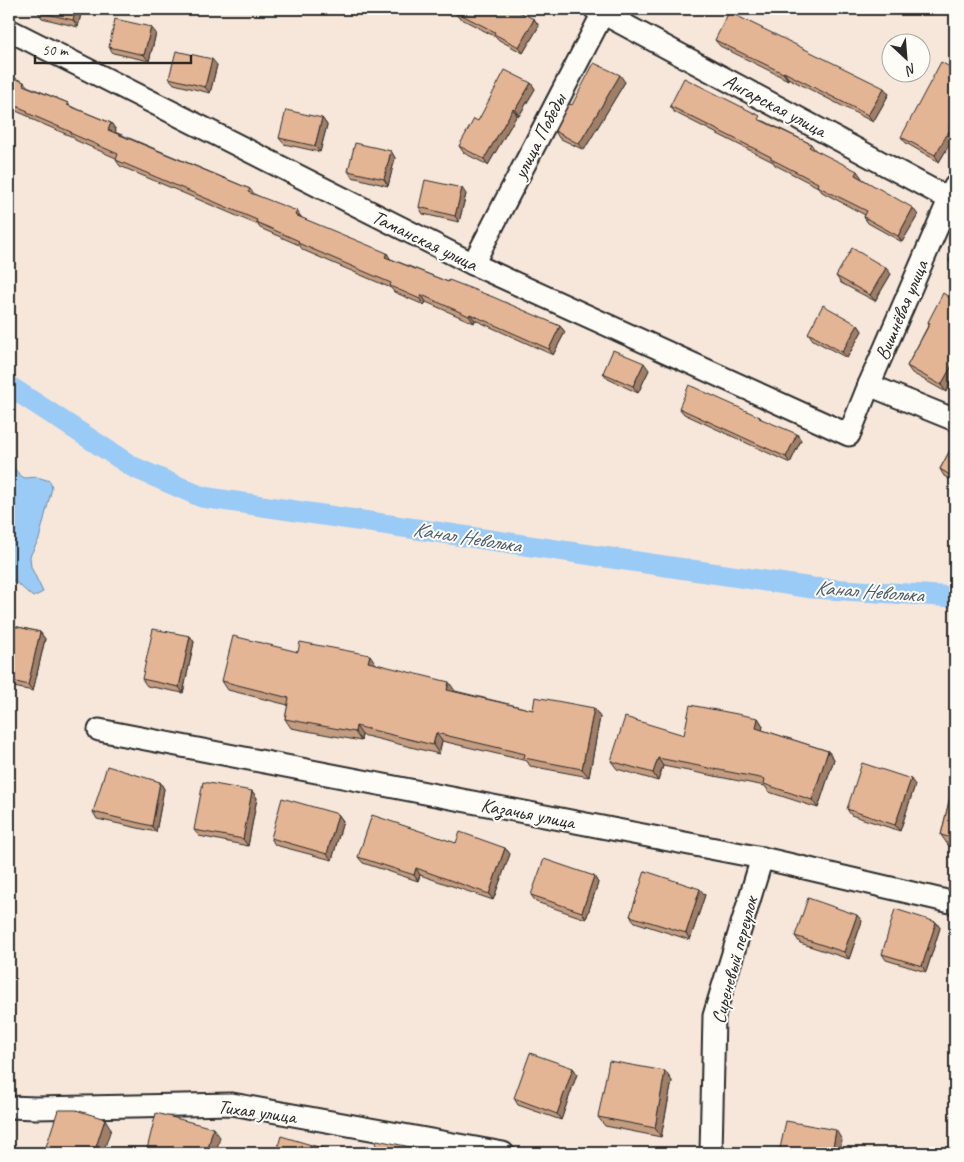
<svg xmlns="http://www.w3.org/2000/svg" width="964" height="1162" font-family="Caveat,sans-serif">
  <style>
    .water { fill: #9acaf6; stroke: #6e8aa5 }
    .lines { fill: none; stroke-linecap: round; stroke-linejoin: round }
    .canal { stroke: #9acaf6; stroke-width: 21 }
    .minor-casing { stroke: #2b2b2b; stroke-width: 25 }
    .minor { stroke: #fdfcf7; stroke-width: 21 }
    .wall { fill: #c49c80; stroke: #2b2b2b }
    .shaded-wall { fill: #a07f68; stroke: #2b2b2b }
    .building { fill: #e4b595; stroke: #2b2b2b }
    .labels { text-anchor: middle; stroke-width: 4; stroke-linejoin: round; paint-order: stroke }
    .street-label { font-size: 20px; fill: #2b2b2b; stroke: #fdfcf7 }
    .water-label { font-size: 21px; font-style: italic; fill: #4c5b68; stroke: #fdfcf7 }
  </style>
  <rect width="100%" height="100%" fill="#f6e7da"/>
  <filter id="ink" filterUnits="userSpaceOnUse"><feTurbulence type="fractalNoise" baseFrequency=".02" numOctaves="2"/><feDisplacementMap in="SourceGraphic" scale="10" xChannelSelector="R" yChannelSelector="G"/><feConvolveMatrix kernelMatrix="1 2 1 2 8 2 1 2 1" color-interpolation-filters="sRGB"/></filter>
  <g filter="url(#ink)">
    <path class="water" d="M9,463L21,476L25,478L37,477L50,481L52,488L39,539L30,556L31,567L43,592L33,597C24,590 19,583 9,579Z"/>
    <g class="lines">
      <polyline class="canal" points="9,386 133,467 202,497 812,588 955,597"/>
      <g class="minor-casing">
        <g id="minor">
          <polyline points="595,9 955,202"/>
          <polyline points="9,30 473,264 849,435 869,385 955,186"/>
          <polyline points="473,264 605,9"/>
          <polyline points="869,385 955,420"/>
          <polyline points="99,730 762,858 955,903"/>
          <polyline points="9,1107 36,1108 232,1104 503,1153"/>
          <polyline points="711,1153 714,1016 762,858"/>
        </g>
      </g>
      <use href="#minor" class="minor"/>
    </g>
    <g class="wall">
      <polygon points="82,9 78,27 42,18 38,12"/>
      <polygon points="454,11 534,19 539,26 523,53 499,40 496,37 458,17"/>
      <polygon points="156,33 149,61 113,53 109,47"/>
      <polygon points="715,40 889,94 873,122 788,78 788,80 720,46"/>
      <polygon points="217,65 210,93 174,84 169,78"/>
      <polygon points="9,76 24,82 27,86 68,103 70,106 111,123 116,130 115,132 250,189 254,194 302,218 391,259 448,282 560,326 565,332 553,355 475,320 474,323 426,302 424,305 394,292 391,288 303,250 299,245 260,228 258,225 120,166 116,160 116,158 75,140 73,137 31,119 30,117 9,108"/>
      <polygon points="625,82 584,150 559,138 555,131 572,105"/>
      <polygon points="531,83 535,89 519,116 517,115 488,165 464,153 459,146 478,121"/>
      <polygon points="670,106 764,121 811,144 815,150 862,178 861,178 918,215 902,242 868,223 864,217 865,215 822,192 818,187 775,165 773,162 674,112"/>
      <polygon points="322,118 327,125 320,152 284,144 279,138"/>
      <polygon points="954,133 955,135 939,162 906,143 901,137"/>
      <polygon points="391,151 395,158 388,186 352,177 348,171"/>
      <polygon points="466,194 459,222 423,214 419,207"/>
      <polygon points="955,249 955,268 953,267 949,261"/>
      <polygon points="891,274 875,301 841,283 836,276"/>
      <polygon points="955,301 946,392 912,373 907,366 929,324 928,322"/>
      <polygon points="858,325 862,331 847,358 813,340 808,333"/>
      <polygon points="649,370 638,393 608,379 603,373"/>
      <polygon points="679,408 760,417 762,420 801,440 790,463 684,414"/>
      <polygon points="955,441 955,482 944,476 940,469"/>
      <polygon points="9,625 40,632 45,639 33,691 9,686"/>
      <polygon points="190,636 194,642 183,693 147,686 142,679"/>
      <polygon points="298,652 376,664 455,691 533,710 600,717 589,777 530,766 527,761 442,741 439,754 362,735 361,741 291,728 285,719 288,705 228,690 222,681"/>
      <polygon points="758,718 763,726 762,730 828,751 834,759 818,808 769,792 765,786 663,766 658,781 617,769 611,761 684,735"/>
      <polygon points="955,776 955,847 948,845 941,835"/>
      <polygon points="160,782 164,789 156,832 97,819 93,812"/>
      <polygon points="915,785 900,831 851,815 847,809"/>
      <polygon points="252,791 257,798 248,846 199,836 194,830"/>
      <polygon points="338,814 343,821 332,860 275,845 271,838"/>
      <polygon points="456,843 505,848 510,854 493,900 420,875 418,881 363,863 358,857"/>
      <polygon points="594,876 598,883 586,919 536,902 531,895"/>
      <polygon points="705,895 690,940 635,922 630,916"/>
      <polygon points="862,921 849,959 800,943 795,936"/>
      <polygon points="936,922 940,928 926,972 886,960 882,954"/>
      <polygon points="955,942 955,978 950,971"/>
      <polygon points="573,1068 577,1074 561,1120 518,1105 514,1098"/>
      <polygon points="672,1081 661,1137 605,1126 598,1117"/>
    </g>
    <g class="shaded-wall">
      <polygon points="76,9 82,9 78,27 73,20"/>
      <polygon points="534,19 539,26 523,53 519,47"/>
      <polygon points="151,27 156,33 149,61 144,55"/>
      <polygon points="212,59 217,65 210,93 205,87"/>
      <polygon points="784,72 788,78 788,80 783,73"/>
      <polygon points="620,75 625,82 584,150 579,144"/>
      <polygon points="531,83 535,89 519,116 515,110"/>
      <polygon points="884,88 889,94 873,122 868,115"/>
      <polygon points="513,109 517,115 488,165 484,159"/>
      <polygon points="955,116 955,130 954,133 955,135 939,162 935,155"/>
      <polygon points="322,118 327,125 320,152 315,146"/>
      <polygon points="111,123 116,130 113,136 108,130"/>
      <polygon points="391,151 395,158 388,186 384,179"/>
      <polygon points="857,171 862,178 860,181 855,175"/>
      <polygon points="462,188 466,194 459,222 455,216"/>
      <polygon points="913,208 918,215 902,242 898,236"/>
      <polygon points="297,211 302,218 295,215"/>
      <polygon points="387,253 391,260 385,257"/>
      <polygon points="886,268 891,274 875,301 870,295"/>
      <polygon points="422,295 426,302 424,305 420,299"/>
      <polygon points="470,314 475,320 474,323 469,316"/>
      <polygon points="858,325 862,331 847,358 842,352"/>
      <polygon points="560,326 565,332 553,355 549,349"/>
      <polygon points="955,360 955,375 946,392 941,385"/>
      <polygon points="644,363 649,370 638,393 633,386"/>
      <polygon points="797,434 801,440 790,463 786,457"/>
      <polygon points="40,632 45,639 33,691 28,685"/>
      <polygon points="190,636 194,642 183,693 179,687"/>
      <polygon points="370,655 376,664 374,671 368,662"/>
      <polygon points="449,682 455,691 453,698 447,690"/>
      <polygon points="594,708 600,717 589,777 582,769"/>
      <polygon points="758,718 763,726 761,736 756,728"/>
      <polygon points="356,726 362,735 361,741 355,732"/>
      <polygon points="436,733 442,741 439,754 433,745"/>
      <polygon points="828,751 834,759 818,808 812,800"/>
      <polygon points="658,758 663,766 658,781 653,773"/>
      <polygon points="911,779 915,785 900,831 895,825"/>
      <polygon points="160,782 164,789 156,832 152,826"/>
      <polygon points="252,791 257,798 248,846 243,839"/>
      <polygon points="338,814 343,821 332,860 327,854"/>
      <polygon points="505,848 510,854 493,900 489,894"/>
      <polygon points="416,868 420,875 418,881 414,875"/>
      <polygon points="594,876 598,883 586,919 582,912"/>
      <polygon points="700,889 705,895 690,940 686,933"/>
      <polygon points="857,915 862,921 849,959 844,952"/>
      <polygon points="936,922 940,928 926,972 922,966"/>
      <polygon points="573,1068 577,1074 561,1120 557,1114"/>
      <polygon points="665,1071 672,1081 661,1137 655,1128"/>
      <polygon points="105,1119 111,1129 103,1153 94,1153"/>
      <polygon points="213,1128 220,1137 216,1153 207,1153"/>
      <polygon points="836,1130 842,1140 840,1153 832,1153"/>
      <polygon points="415,1148 419,1153 414,1153"/>
      <polygon points="325,1149 328,1153 324,1153"/>
    </g>
    <g class="building">
      <polygon points="38,9 76,9 73,20 38,12"/>
      <polygon points="455,9 513,9 534,19 519,47 494,34 495,32 454,11"/>
      <polygon points="729,12 884,88 868,115 784,72 783,73 715,40"/>
      <polygon points="115,19 151,27 144,55 109,47"/>
      <polygon points="176,51 212,59 205,87 169,78"/>
      <polygon points="941,62 955,70 955,116 949,127 951,128 935,155 901,137"/>
      <polygon points="594,63 620,75 579,144 555,131 569,104 572,105"/>
      <polygon points="505,70 531,83 515,110 513,109 484,159 459,146 474,119 478,121"/>
      <polygon points="9,76 24,82 23,85 68,103 67,105 111,123 108,130 250,189 248,192 297,211 295,215 387,253 385,257 448,282 449,280 493,297 560,326 549,349 470,314 469,316 422,295 420,299 390,286 391,283 298,243 299,241 256,222 257,220 116,160 118,154 70,133 71,132 27,113 28,111 9,103"/>
      <polygon points="684,78 760,116 758,119 811,144 809,147 857,171 855,175 913,208 898,236 864,217 867,211 817,186 818,183 771,159 771,157 670,106"/>
      <polygon points="286,110 322,118 315,146 279,138"/>
      <polygon points="355,143 391,151 384,179 348,171"/>
      <polygon points="425,180 462,188 455,216 419,207"/>
      <polygon points="852,248 886,268 870,295 836,276"/>
      <polygon points="955,249 955,264 949,261"/>
      <polygon points="943,293 955,301 955,360 941,385 907,366 930,323 928,322"/>
      <polygon points="823,305 858,325 842,352 808,333"/>
      <polygon points="613,350 644,363 633,386 603,373"/>
      <polygon points="689,385 760,417 759,418 797,434 786,457 679,408"/>
      <polygon points="955,441 955,478 940,469"/>
      <polygon points="9,625 40,632 28,685 9,680"/>
      <polygon points="153,629 190,636 179,687 142,679"/>
      <polygon points="233,636 298,652 300,642 370,655 368,662 449,682 447,690 533,710 535,697 594,708 582,769 524,758 525,754 436,733 433,745 356,726 355,732 285,719 289,698 222,681"/>
      <polygon points="690,705 758,718 756,728 828,751 812,800 764,784 765,779 658,758 653,773 611,761 625,717 684,735"/>
      <polygon points="862,763 911,779 895,825 847,809"/>
      <polygon points="107,766 160,782 152,826 93,812"/>
      <polygon points="955,776 955,839 941,835"/>
      <polygon points="203,782 252,791 243,839 194,830"/>
      <polygon points="282,798 338,814 327,854 271,838"/>
      <polygon points="372,815 456,843 460,832 505,848 489,894 416,868 414,875 358,857"/>
      <polygon points="544,859 594,876 582,912 531,895"/>
      <polygon points="645,871 700,889 686,933 630,916"/>
      <polygon points="808,898 857,915 844,952 795,936"/>
      <polygon points="895,909 936,922 922,966 882,954"/>
      <polygon points="955,942 955,972 950,971"/>
      <polygon points="530,1053 573,1068 557,1114 514,1098"/>
      <polygon points="609,1061 665,1071 655,1128 598,1117"/>
      <polygon points="58,1110 76,1110 105,1119 94,1153 44,1153"/>
      <polygon points="156,1113 213,1128 207,1153 146,1153"/>
      <polygon points="786,1121 836,1130 832,1153 779,1153"/>
      <polygon points="281,1136 325,1149 324,1153 276,1153"/>
      <polygon points="377,1140 415,1148 414,1153 374,1153"/>
    </g>
  </g>
  <g class="labels">
    <g class="street-label">
      <text transform="translate(775 105) rotate(28)" y="7">Ангарская улица</text>
      <text transform="translate(539 136) rotate(-63)" y="7">улица Победы</text>
      <text transform="translate(425 240) rotate(26)" y="7">Таманская улица</text>
      <text transform="translate(901 310) rotate(-67)" y="7">Вишнёвая улица</text>
      <text transform="translate(528 813) rotate(11)" y="7">Казачья улица</text>
      <text transform="translate(734 960) rotate(-75)" y="7">Сиреневый переулок</text>
      <text transform="translate(257 1111) rotate(8)" y="7">Тихая улица</text>
    </g>
    <g class="water-label">
      <text transform="translate(467 537) rotate(9)" y="7">Канал Неволька</text>
      <text transform="translate(869 591) rotate(4)" y="7">Канал Неволька</text>
    </g>
  </g>
  <rect width="964" height="1162" fill="none" stroke="#fdfcf7" stroke-width="30"/>
  <rect x="15" y="15" width="934" height="1132" fill="none" stroke="#2b2b2b" stroke-width="2" filter="url(#ink)"/>
  <g transform="translate(906 58) rotate(154)"><circle r="24" fill="#fdfcf7" stroke="#a9a8a5"/>
  <path d="M0-4L9 19L0 12L-9 19Z" fill="#2b2b2b"/>
  <text y="-8" font-size="14" font-weight="bold" text-anchor="middle" fill="#2b2b2b">N</text>
  </g>
  <path d="M35 55v8h156v-8" fill="none" stroke="#2b2b2b" stroke-width="2.5"/>
  <text x="42" y="55" font-size="15" fill="#2b2b2b" stroke="#fdfcf7" stroke-width="4" paint-order="stroke">50 m</text>
</svg>
